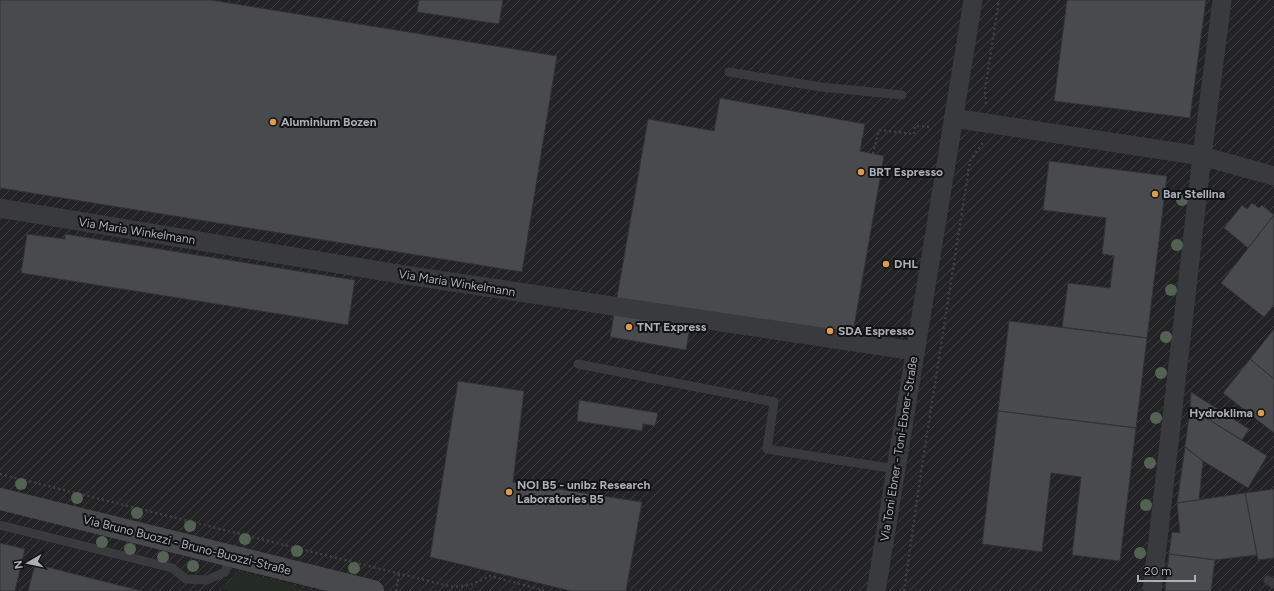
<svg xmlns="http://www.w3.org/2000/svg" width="1274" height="591" font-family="Figtree,sans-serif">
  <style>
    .industrial { fill: url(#industrial-furrows) }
    .grass { fill: #242a24 }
    .building { fill: #494a4e; stroke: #313234 }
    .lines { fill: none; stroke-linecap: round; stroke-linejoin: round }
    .path { stroke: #3f4144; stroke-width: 2.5; stroke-dasharray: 2 3; stroke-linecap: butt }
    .lane { stroke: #393a3d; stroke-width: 9 }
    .street { stroke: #393a3d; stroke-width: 19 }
    .secondary { stroke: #47494d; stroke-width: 22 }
    .tree { fill: #546254 }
    .poi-dot { fill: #dd9c4b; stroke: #121214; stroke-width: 1.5 }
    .labels { text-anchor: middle; stroke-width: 4; stroke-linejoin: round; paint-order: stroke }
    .poi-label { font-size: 12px; font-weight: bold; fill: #abb0b7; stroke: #121214; text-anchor: start }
    .street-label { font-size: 12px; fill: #abb0b7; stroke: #121214 }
  </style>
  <defs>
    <pattern id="industrial-furrows" width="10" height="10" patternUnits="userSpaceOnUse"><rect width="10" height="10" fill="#232326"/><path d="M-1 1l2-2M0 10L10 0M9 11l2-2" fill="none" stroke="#404043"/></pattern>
  </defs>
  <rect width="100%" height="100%" fill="#171719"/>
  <rect class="industrial" x="0" y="0" width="1274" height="591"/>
  <polygon class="grass" points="236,570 294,585 299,591 231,591 219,588 231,581"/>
  <g class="building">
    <polygon points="0,0 211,0 557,56 522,272 0,188"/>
    <polygon points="419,0 503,0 499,24 417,12"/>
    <polygon points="1067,0 1206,0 1190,118 1054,101"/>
    <polygon points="720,98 865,124 860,151 884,156 851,344 692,316 686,350 610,337 648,119 714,131"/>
    <polygon points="1049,161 1167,176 1147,338 1062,327 1068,283 1110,288 1114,256 1102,254 1106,218 1043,210"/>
    <polygon points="1252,203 1259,208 1262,205 1274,215 1248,248 1224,228 1242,205 1247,209"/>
    <polygon points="1274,215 1274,305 1264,317 1221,283"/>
    <polygon points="27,234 65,239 65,234 355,280 348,325 21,273"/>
    <polygon points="1009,321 1147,338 1136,428 998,411"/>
    <polygon points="1274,329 1274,379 1250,359"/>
    <polygon points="1250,359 1274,379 1274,433 1223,393"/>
    <polygon points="458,381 524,391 513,482 642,502 626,591 571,591 430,557"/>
    <polygon points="1191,392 1249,429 1242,440 1190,408"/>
    <polygon points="579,400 658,413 655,426 643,424 642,431 577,421"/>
    <polygon points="1190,408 1267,456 1248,488 1203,461 1185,447"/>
    <polygon points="998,411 1136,428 1120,561 1072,555 1081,477 1051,473 1042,552 982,544"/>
    <polygon points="1185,447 1203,461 1199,500 1177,503"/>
    <polygon points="1274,489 1274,558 1258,560 1245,493"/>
    <polygon points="1245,493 1257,555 1215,560 1169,554 1172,532 1180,533 1177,503"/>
    <polygon points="0,543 25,549 15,591 0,591"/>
    <polygon points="1169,554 1215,560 1211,591 1165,591"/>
    <polygon points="35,564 142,591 28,591"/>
  </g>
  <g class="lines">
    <g class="path">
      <polyline points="986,104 985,90 999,0"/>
      <polyline points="873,154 879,130 914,134 915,126 932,127"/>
      <polyline points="0,474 453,587 470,585 490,576 547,591"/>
      <polyline points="396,591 399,573"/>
      <polyline points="904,591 920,479 970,161 982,144 983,140"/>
    </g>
    <g class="lane">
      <polyline points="729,72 821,87 902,95"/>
      <polyline points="578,364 774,402 767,449 896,469"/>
      <polyline points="0,525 172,568 186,579 207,580 225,572 229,556"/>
      <polyline points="1268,580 1274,584"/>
    </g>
    <g class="street">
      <polyline points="953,118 1202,156 1274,176"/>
      <polyline points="0,208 405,275 915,351"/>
      <polyline points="876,591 973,0"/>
      <polyline points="1152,591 1202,156 1222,0"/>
    </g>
    <polyline class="secondary" points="0,499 373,591"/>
  </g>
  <g class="tree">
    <circle cx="1182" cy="200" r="6"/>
    <circle cx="1177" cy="245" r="6"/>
    <circle cx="1171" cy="290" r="6"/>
    <circle cx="1166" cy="337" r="6"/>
    <circle cx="1161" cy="373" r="6"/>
    <circle cx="1156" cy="418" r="6"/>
    <circle cx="1150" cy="463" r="6"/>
    <circle cx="21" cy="484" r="6"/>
    <circle cx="77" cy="498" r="6"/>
    <circle cx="1146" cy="505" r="6"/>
    <circle cx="137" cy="513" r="6"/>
    <circle cx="190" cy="526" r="6"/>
    <circle cx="245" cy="539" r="6"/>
    <circle cx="102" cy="542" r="6"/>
    <circle cx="130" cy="549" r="6"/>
    <circle cx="297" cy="551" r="6"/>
    <circle cx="1140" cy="553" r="6"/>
    <circle cx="163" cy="557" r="6"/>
    <circle cx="193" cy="566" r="6"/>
    <circle cx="354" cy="568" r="6"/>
  </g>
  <g class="poi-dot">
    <circle cx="273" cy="122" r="4"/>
    <circle cx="861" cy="172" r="4"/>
    <circle cx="1155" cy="194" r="4"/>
    <circle cx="886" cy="264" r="4"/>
    <circle cx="629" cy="327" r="4"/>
    <circle cx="830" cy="331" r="4"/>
    <circle cx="1261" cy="413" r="4"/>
    <circle cx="509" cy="492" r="4"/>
  </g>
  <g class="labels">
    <g class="poi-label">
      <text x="281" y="126">Aluminium Bozen</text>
      <text x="869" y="176">BRT Espresso</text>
      <text x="1163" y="198">Bar Stellina</text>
      <text x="894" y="268">DHL</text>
      <text x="637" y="331">TNT Express</text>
      <text x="838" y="335">SDA Espresso</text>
      <text x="1253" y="417" text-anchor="end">Hydroklima</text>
      <text x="517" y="489">NOI B5 - unibz Research<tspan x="517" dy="14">Laboratories B5</tspan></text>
    </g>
    <g class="street-label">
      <text transform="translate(137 231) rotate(9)" y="4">Via Maria Winkelmann</text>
      <text transform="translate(457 283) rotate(9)" y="4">Via Maria Winkelmann</text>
      <text transform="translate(899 449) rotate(-81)" y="4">Via Toni Ebner - Toni-Ebner-Straße</text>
      <text transform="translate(187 545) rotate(14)" y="4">Via Bruno Buozzi - Bruno-Buozzi-Straße</text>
    </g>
  </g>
  <g transform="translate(28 563) rotate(261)" stroke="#121214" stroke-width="3" paint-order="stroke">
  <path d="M0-3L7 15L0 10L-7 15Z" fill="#abb0b7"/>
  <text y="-6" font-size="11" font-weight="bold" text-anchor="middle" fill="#abb0b7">N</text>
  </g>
  <path d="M1138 575v6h57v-6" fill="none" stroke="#abb0b7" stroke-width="2"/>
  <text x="1144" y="575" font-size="12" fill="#abb0b7" stroke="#121214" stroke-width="3" paint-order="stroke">20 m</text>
</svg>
